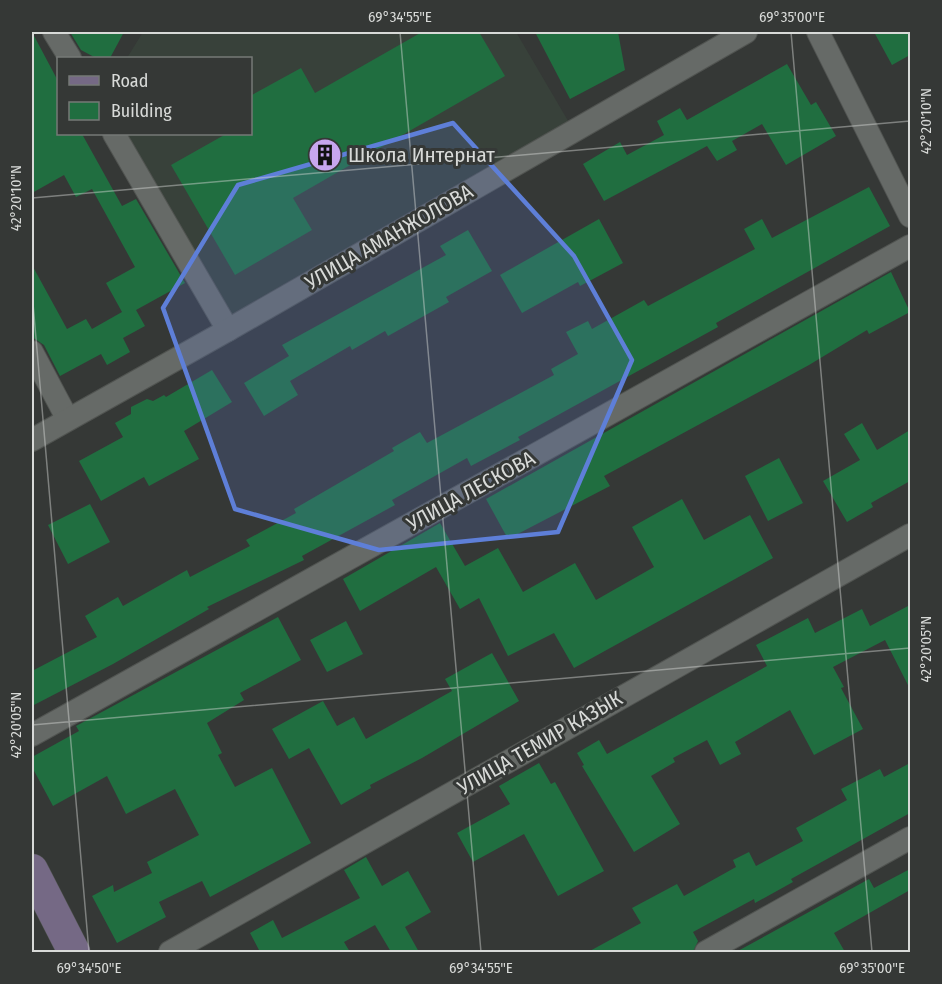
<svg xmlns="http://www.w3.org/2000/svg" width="942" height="984" font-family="'Fira Sans Condensed',sans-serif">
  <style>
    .built { fill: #38413a }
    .building { fill: #206e40 }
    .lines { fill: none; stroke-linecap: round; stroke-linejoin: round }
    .minor-casing { stroke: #515451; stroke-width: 24 }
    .secondary-casing { stroke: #515451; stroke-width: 33 }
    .minor { stroke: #666a67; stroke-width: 22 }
    .secondary { stroke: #756985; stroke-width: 32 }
    .marked { fill: #5e7fd8; fill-opacity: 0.2; stroke: #5e7fd8; stroke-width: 4.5; stroke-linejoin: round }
    .ticks { fill: none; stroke: #d8dad8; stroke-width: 1.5; stroke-opacity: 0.45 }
    .labels { text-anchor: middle; stroke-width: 6; stroke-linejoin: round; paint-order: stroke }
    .poi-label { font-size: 21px; fill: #d8dad8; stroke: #353836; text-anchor: start }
    .street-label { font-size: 21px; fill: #d8dad8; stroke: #353836 }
    .neatline { fill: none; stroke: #d8dad8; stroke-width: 2 }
    .ticks-label { font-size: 15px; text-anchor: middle; fill: #d8dad8 }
  </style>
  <rect width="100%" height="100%" fill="#353836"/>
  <polygon class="built" points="143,32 516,32 574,131 228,330 114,134 250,134 250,58 127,58"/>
  <g class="building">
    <polygon points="32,32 58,81 58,134 82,134 122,206 136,199 185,283 136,310 145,326 123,338 130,352 107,365 101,354 60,376 44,345 32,337 32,265 67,329 86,319 92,329 122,312 106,283 135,267 92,189 76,197 64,175 32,193"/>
    <polygon points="70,32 124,32 110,58 96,58 81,50"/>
    <polygon points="422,32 479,32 505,76 293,198 312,230 235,275 171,165 226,134 250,134 250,96 301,68 315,93"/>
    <polygon points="535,32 618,32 625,70 570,99"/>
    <polygon points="874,32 910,32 910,55 892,65"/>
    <polygon points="787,64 811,105 816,102 836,136 786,165 762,124 732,141 737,150 717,161 707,146 604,201 583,164 620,142 627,155 664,135 657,121 680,108 687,120"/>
    <polygon points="869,187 890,226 716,323 718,327 518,437 520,440 471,466 467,458 392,500 395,505 302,556 304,560 207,607 209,609 113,664 32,706 32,671 97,637 85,616 118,597 123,606 187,570 190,577 250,546 246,540 296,513 294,509 394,451 392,448 420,432 427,443 554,375 551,369 578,354 566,332 588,321 592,329 644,300 648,306 755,249 744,229 762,219 772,238"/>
    <polygon points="599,219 623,263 580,286 578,282 522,313 500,275"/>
    <polygon points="468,230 492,271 446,297 449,302 388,336 385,331 352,350 350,346 290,381 298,395 264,416 244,383 289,356 282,345 446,255 440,246"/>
    <polygon points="891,272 910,312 869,334 867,330 809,365 604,476 610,486 508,539 486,499"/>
    <polygon points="212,370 232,402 184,431 199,459 149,486 144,477 101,501 79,461 123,437 115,423 131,414 131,407 147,399 153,401 164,395 166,397"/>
    <polygon points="862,423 877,450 910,430 910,481 871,503 873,507 847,522 823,481 860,460 844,434"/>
    <polygon points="779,458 803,503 768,521 745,476"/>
    <polygon points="682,499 704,540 750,515 773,558 574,668 554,633 508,656 479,598 460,609 436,567 360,611 343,579 440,523 465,566 498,548 523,592 575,563 596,600 654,567 632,527"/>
    <polygon points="90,504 110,542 68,564 48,525"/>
    <polygon points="910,605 910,689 885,640 833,667 844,687 841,688 863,729 814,755 790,710 735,742 741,754 720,765 707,740 673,758 675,762 651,776 680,824 634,852 582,766 584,765 577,753 599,740 607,754 767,666 756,645 808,618 815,633 862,609 870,626"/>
    <polygon points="278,617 301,660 240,693 244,700 207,723 222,753 218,755 235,787 272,768 311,843 210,897 202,881 159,902 166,917 117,943 92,896 113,885 114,892 152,873 147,862 199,835 175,789 126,814 107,776 53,806 32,767 32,757 79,731 76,726"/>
    <polygon points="346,621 363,654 327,672 310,640"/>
    <polygon points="492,653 519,701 422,758 370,785 371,788 341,805 309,748 289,759 272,729 323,701 337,726 354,717 366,739 452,691 445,679"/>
    <polygon points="539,763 551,784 555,782 604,871 558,896 524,834 473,862 457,833 510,804 499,786"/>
    <polygon points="910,763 910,813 791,879 793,882 755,903 754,899 693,932 698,941 693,952 588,952 641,923 632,908 677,884 684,896 736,867 733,860 749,852 756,866 803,841 796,828 847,800 841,789 880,769 884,777"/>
    <polygon points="366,857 382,886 408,871 431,912 405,927 419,952 391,952 375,925 344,942 350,952 254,952 259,950 250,933 273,920 282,938 360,898 344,870"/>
    <polygon points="910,869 910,890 834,933 845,952 736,952 869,879 874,888"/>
  </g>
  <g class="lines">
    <g class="minor-casing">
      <g id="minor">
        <polyline points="54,32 70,58"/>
        <polyline points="818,32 910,216"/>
        <polyline points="114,134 228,330"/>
        <polyline points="32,352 67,418"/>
        <polyline points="32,440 228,330 746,32"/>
        <polyline points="32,735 910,246"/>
        <polyline points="170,952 910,535"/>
        <polyline points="706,952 910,838"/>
      </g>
    </g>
    <g class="secondary-casing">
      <polyline id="secondary" points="32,870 74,952"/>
    </g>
    <use href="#minor" class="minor"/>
    <use href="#secondary" class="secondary"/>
  </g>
  <path class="marked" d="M453,123L574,256L632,360L558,532L379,550L235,509L163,308L238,185Z"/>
  <path class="ticks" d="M400,32L481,952M791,32L872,952M32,198L910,121M32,292L89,952M32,725L910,648"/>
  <defs>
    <g id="building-disc" transform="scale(1.725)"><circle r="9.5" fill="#c7a6ef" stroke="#353836"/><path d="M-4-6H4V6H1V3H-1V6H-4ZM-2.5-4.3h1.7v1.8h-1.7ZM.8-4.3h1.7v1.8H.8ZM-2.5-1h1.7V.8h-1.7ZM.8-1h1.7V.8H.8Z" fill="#111"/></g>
  </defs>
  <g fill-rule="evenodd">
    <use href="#building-disc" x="325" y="155"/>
  </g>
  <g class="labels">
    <g class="poi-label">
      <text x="348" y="162">Школа Интернат</text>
    </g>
    <g class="street-label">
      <text transform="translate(389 237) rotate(-30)" y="7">УЛИЦА АМАНЖОЛОВА</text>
      <text transform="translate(471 491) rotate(-29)" y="7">УЛИЦА ЛЕСКОВА</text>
      <text transform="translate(540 743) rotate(-30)" y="7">УЛИЦА ТЕМИР КАЗЫК</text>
    </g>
  </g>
  <rect width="942" height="984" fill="none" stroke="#353836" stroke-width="66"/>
  <rect x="57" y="57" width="195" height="78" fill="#353836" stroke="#767977" stroke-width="1.5"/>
  <rect x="69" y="76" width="30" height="9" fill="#756985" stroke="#767977" stroke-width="1.5"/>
  <text x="111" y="87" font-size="18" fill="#d8dad8">Road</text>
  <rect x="69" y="102" width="30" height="18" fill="#206e40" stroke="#767977" stroke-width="1.5"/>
  <text x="111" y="117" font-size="18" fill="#d8dad8">Building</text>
  <rect x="33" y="33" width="876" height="918" class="neatline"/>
  <g class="ticks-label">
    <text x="400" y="22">69°34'55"E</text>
    <text x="792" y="22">69°35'00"E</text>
    <text transform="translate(926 121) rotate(-90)" y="5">42°20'10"N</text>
    <text transform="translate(16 198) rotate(-90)" y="5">42°20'10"N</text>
    <text transform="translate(926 649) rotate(-90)" y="5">42°20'05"N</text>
    <text transform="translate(16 725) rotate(-90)" y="5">42°20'05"N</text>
    <text x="89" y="973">69°34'50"E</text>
    <text x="481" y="973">69°34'55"E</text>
    <text x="872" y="973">69°35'00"E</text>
  </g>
</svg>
